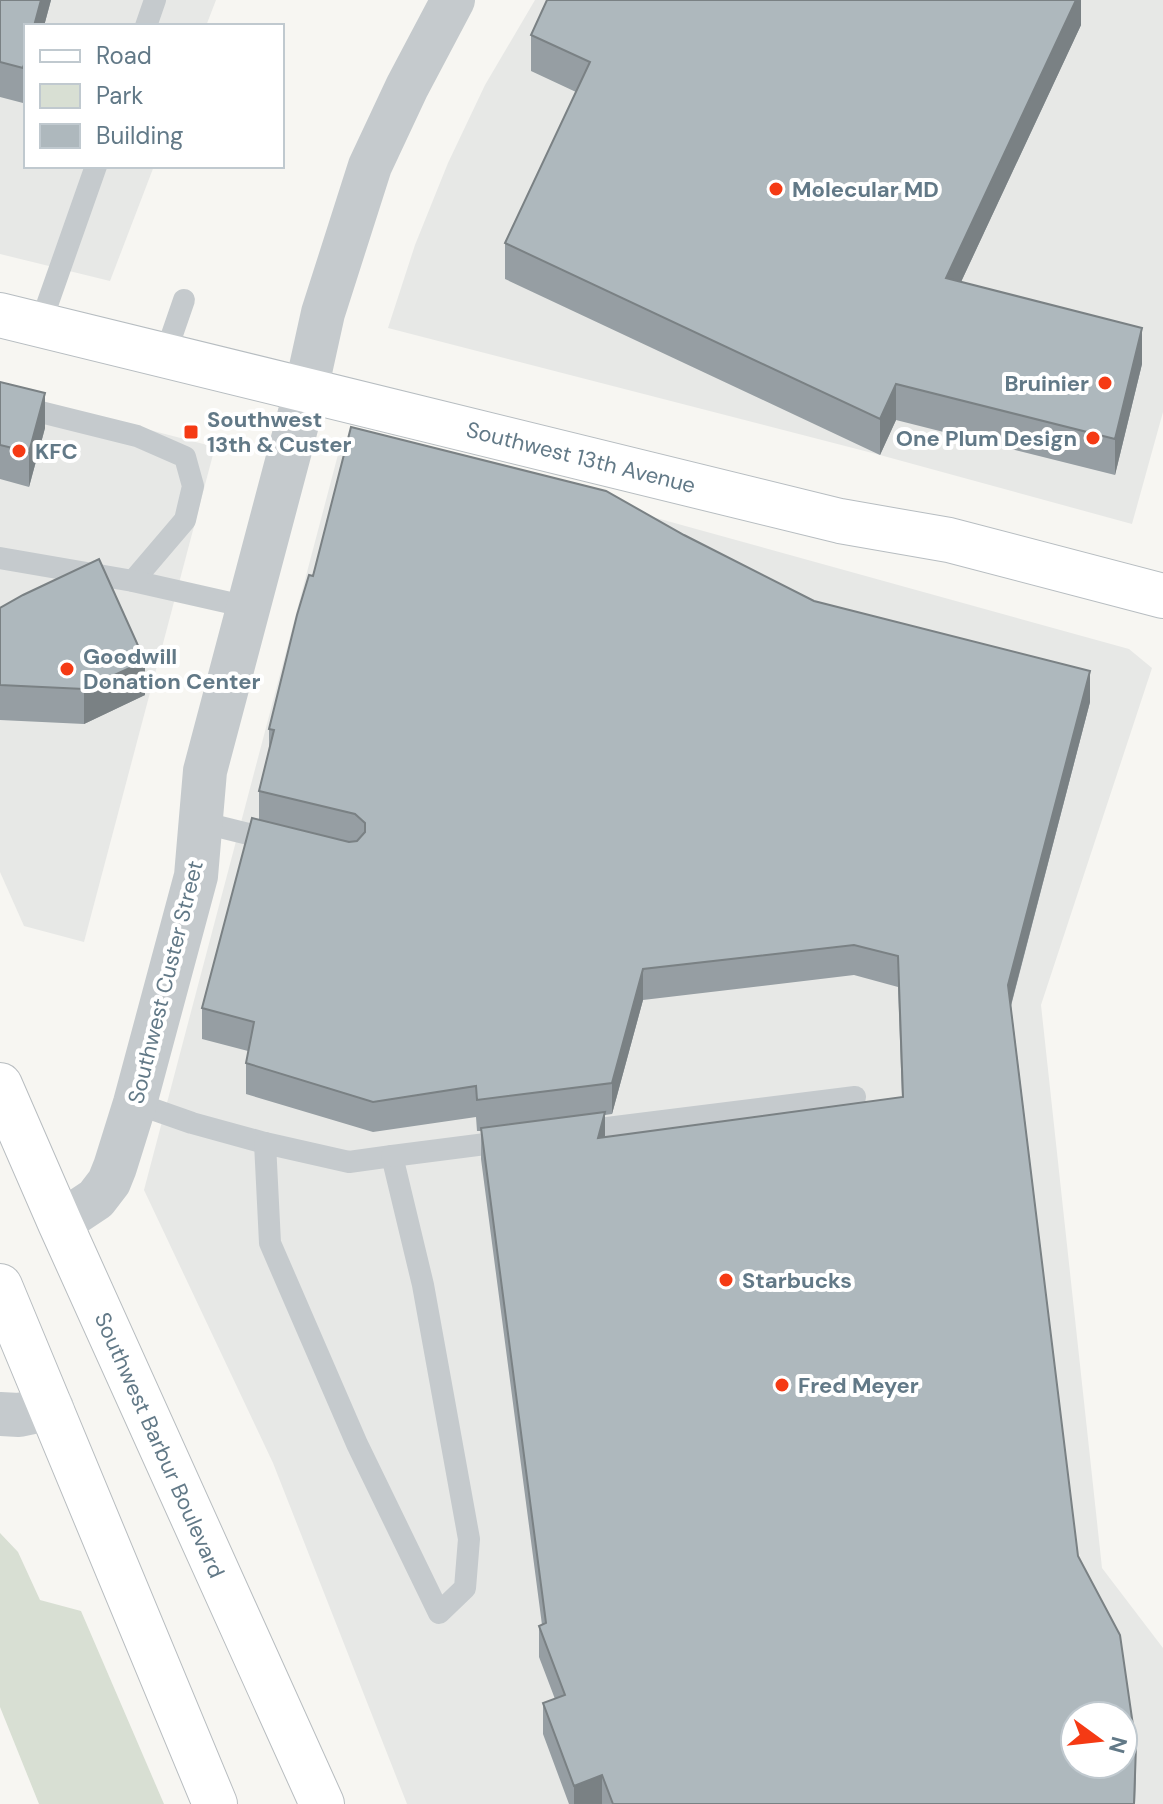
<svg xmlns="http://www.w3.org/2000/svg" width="1163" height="1804" font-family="'DM Sans',sans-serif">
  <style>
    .built { fill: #e7e8e6; fill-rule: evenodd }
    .green { fill: #d8dfd3 }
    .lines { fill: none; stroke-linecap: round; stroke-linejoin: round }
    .secondary-casing { stroke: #b7bdc1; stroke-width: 46 }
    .primary-casing { stroke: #b8bdc0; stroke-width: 46 }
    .lane { stroke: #c5cacd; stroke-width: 22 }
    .street { stroke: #c5cacd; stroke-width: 44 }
    .secondary { stroke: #fff; stroke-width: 44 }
    .primary { stroke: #fff; stroke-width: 44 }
    .wall { fill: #969ea3; fill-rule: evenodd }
    .shaded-wall { fill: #7a8184 }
    .building { fill: #aeb8bd; stroke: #7a8184; stroke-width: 2; fill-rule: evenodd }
    .poi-dot { fill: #f53a14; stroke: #fff; stroke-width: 3 }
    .labels { text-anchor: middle; stroke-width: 8; stroke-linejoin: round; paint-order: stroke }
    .poi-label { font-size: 22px; font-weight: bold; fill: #627987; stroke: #fff; text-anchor: start }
    .street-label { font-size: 22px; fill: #627987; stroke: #fff }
  </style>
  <rect width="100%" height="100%" fill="#f7f6f2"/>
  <g class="built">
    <polygon points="0,0 216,0 206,26 26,26 26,166 154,166 110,281 0,254"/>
    <polygon points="535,0 1163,0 1163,412 1132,524 880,455 388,328 415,245 448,163 485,85"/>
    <polygon points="0,391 215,447 84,942 24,926 0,872"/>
    <path d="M364,437L1129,649L1152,668L1041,1005L1102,1568L1163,1648V1804H407L273,1463L144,1190L340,447ZM1075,1716H1123V1764H1075Z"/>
  </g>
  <polygon class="green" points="0,1533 18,1552 40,1600 81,1611 164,1804 39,1804 0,1707"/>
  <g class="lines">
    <g class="secondary-casing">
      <polyline id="secondary" points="0,315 840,521 949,540 1163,596"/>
    </g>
    <g class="primary-casing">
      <g id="primary">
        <polyline points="0,1085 60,1223 322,1804"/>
        <polyline points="0,1286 215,1804"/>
      </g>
    </g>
    <g class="lane">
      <polyline points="146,26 155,0"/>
      <polyline points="40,325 96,166"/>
      <polyline points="165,355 184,300"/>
      <polyline points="0,402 137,436 185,457 193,486 185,520 133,581"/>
      <polyline points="0,558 133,581 248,607"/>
      <polyline points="200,822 277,841"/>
      <polyline points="135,1103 192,1123 265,1143"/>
      <polyline points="575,1132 855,1097"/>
      <polygon points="265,1143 349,1162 392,1156 423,1285 469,1539 465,1588 439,1613 357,1444 270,1243"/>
      <polyline points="392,1156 509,1141"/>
    </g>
    <g class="street">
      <polyline points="60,1223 96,1199 109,1182 115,1167 135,1103 196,876 205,771 306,390 323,313 370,166 407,87 453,0"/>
      <polyline points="0,1414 19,1415 52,1408"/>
    </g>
    <use href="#secondary" class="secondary"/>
    <use href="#primary" class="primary"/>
  </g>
  <g class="wall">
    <polygon points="0,0 51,0 44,26 26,26 26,92 23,103 0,97"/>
    <polygon points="1081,0 1081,25 961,282 1142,364 1115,475 896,420 880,455 505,279 505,243 576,92 531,71 531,35"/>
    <polygon points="0,382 45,428 29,487 0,479"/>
    <path d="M684,535L814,601L1090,702L1011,1006L1078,1556L1136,1777L1135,1804H569L543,1734V1703L555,1699L539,1657V1626L542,1625L481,1159V1131H477L476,1117L373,1132L246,1094V1063L248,1051L202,1039V1008L259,820V791L269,751V729L313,576ZM854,975L898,987L902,1097L605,1137V1115L612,1114L643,1000Z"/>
    <polygon points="0,608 145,695 84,724 0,720"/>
  </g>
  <g class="shaded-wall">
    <polygon points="41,0 51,0 44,26 34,26"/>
    <polygon points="1076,0 1081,0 1081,25 946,314 946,278"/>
    <polygon points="26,57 26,92 23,103 23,68"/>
    <polygon points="1142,328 1142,364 1115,475 1115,439"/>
    <polygon points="896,384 896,420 880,455 880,419"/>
    <polygon points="45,393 45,428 29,487 29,452"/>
    <polygon points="145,661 145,695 84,724 84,689"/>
    <polygon points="1090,671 1090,702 1008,1016 1008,985"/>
    <polygon points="643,969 643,1000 612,1114 612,1083"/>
    <polygon points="605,1112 605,1143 598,1138"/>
    <polygon points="602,1775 602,1804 574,1804 574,1786"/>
  </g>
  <g class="building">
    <polygon points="0,0 41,0 34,26 26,26 26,57 23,68 0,62"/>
    <polygon points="547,0 1076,0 946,278 1142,328 1115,439 896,384 880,419 505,243 590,62 531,35"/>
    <polygon points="0,382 45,393 29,452 0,445"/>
    <path d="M351,427L606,491L684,535L814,601L1090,671L1008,985L1078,1556L1120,1635L1136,1746L1134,1804H613L602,1775L574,1786L543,1703L565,1695L539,1626L546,1623L481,1128L605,1112L598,1138L903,1097L898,956L854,945L643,969L612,1083L477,1100L476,1086L373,1102L246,1063L254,1022L202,1008L252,818L349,842L357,841L365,832V823L355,814L259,791L274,730L269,729L297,615L309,575L313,576ZM1075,1716H1123V1764H1075Z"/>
    <polygon points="99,559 145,661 84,689 0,685 0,608 23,595"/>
  </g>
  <g class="poi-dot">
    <circle cx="776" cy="189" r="8"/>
    <circle cx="1105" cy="383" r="8"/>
    <rect x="183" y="424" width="16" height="16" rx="4"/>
    <circle cx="1093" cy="438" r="8"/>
    <circle cx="19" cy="451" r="8"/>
    <circle cx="67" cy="669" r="8"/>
    <circle cx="726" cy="1280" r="8"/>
    <circle cx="782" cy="1385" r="8"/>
  </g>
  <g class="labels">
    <g class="poi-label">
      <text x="792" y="197">Molecular MD</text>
      <text x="1089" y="391" text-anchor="end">Bruinier</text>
      <text x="207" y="427">Southwest<tspan x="207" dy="25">13th &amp; Custer</tspan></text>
      <text x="1077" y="446" text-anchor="end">One Plum Design</text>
      <text x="35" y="459">KFC</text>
      <text x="83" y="664">Goodwill<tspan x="83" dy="25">Donation Center</tspan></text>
      <text x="742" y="1288">Starbucks</text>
      <text x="798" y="1393">Fred Meyer</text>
    </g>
    <g class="street-label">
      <text transform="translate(581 457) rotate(14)" y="8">Southwest 13th Avenue</text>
      <text transform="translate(165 982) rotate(-76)" y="8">Southwest Custer Street</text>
      <text transform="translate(160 1445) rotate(66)" y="8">Southwest Barbur Boulevard</text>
    </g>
  </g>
  <rect x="24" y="24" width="260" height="144" fill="#ffffff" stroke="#c0c9cf" stroke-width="2"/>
  <rect x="40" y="50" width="40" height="12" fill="#ffffff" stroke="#c0c9cf" stroke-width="2"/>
  <text x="96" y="64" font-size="24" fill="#627987">Road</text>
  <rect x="40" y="84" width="40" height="24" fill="#d8dfd3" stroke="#c0c9cf" stroke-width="2"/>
  <text x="96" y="104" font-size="24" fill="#627987">Park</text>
  <rect x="40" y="124" width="40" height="24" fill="#aeb8bd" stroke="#c0c9cf" stroke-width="2"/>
  <text x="96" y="144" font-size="24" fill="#627987">Building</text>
  <g transform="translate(1099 1740) rotate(105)"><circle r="38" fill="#ffffff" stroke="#c0c9cf" stroke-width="2"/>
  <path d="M0-6L14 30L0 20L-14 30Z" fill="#f53a14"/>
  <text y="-12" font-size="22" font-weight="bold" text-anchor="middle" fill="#627987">N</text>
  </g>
</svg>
